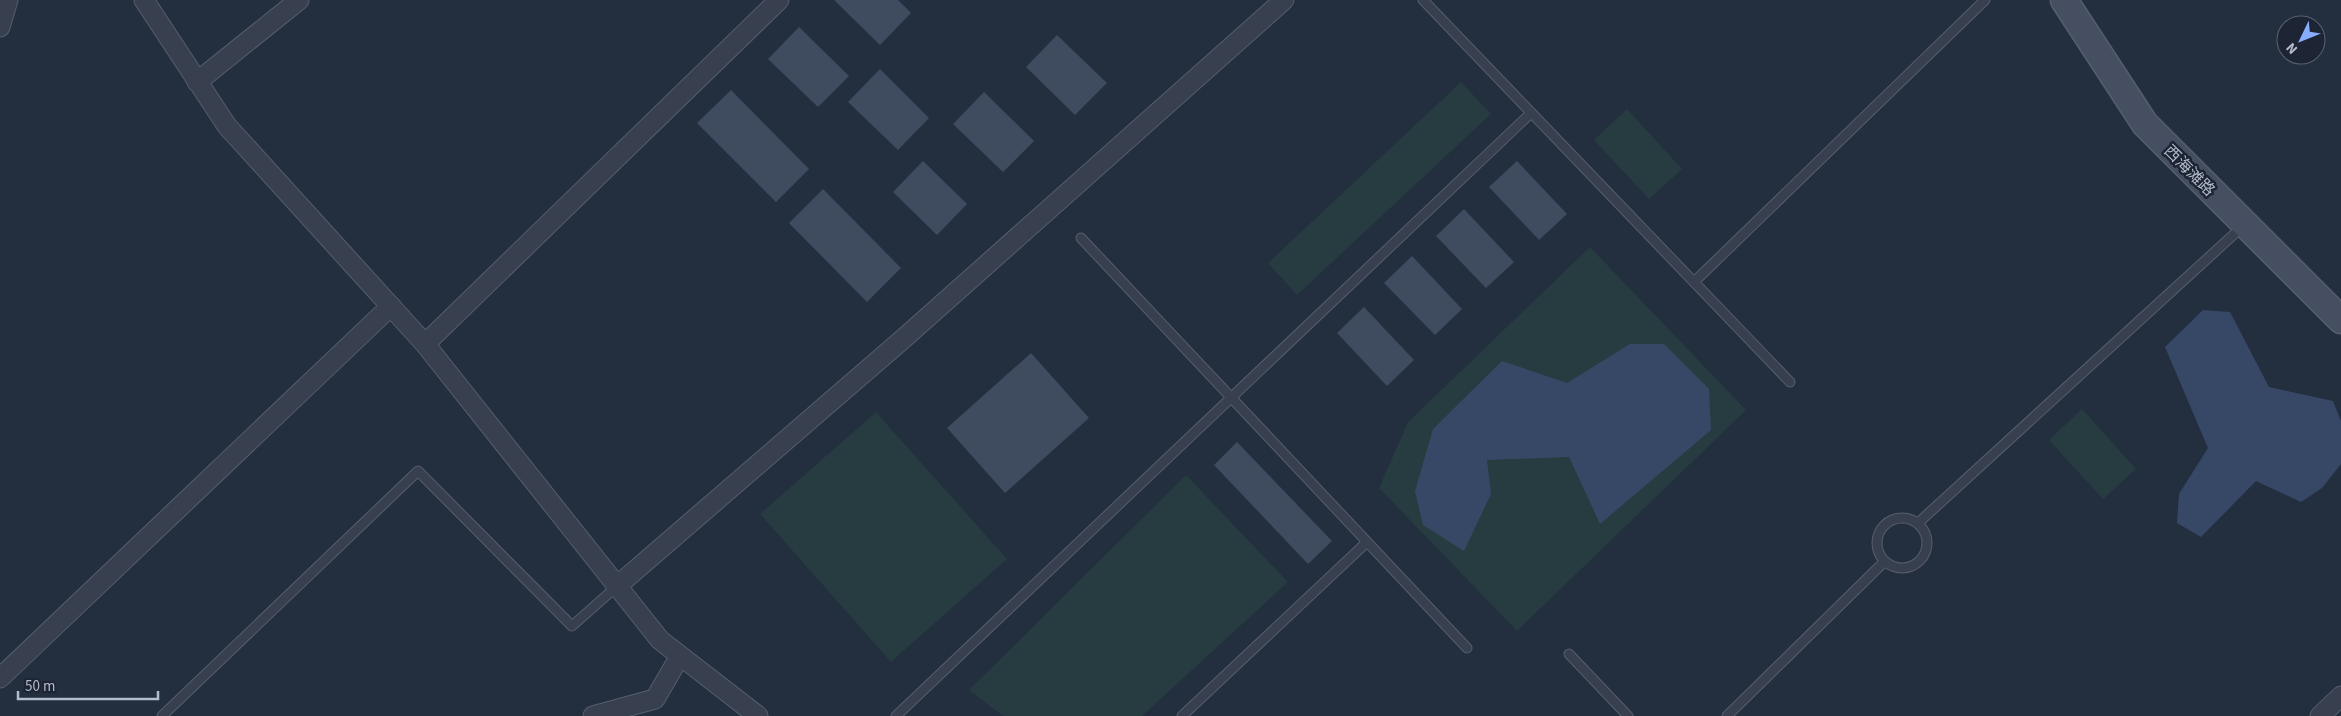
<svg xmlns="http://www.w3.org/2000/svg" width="2341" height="716" font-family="'Source Sans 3','Noto Sans SC',sans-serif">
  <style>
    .green { fill: #263c40 }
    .water { fill: #374867 }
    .building { fill: #3f4c5f }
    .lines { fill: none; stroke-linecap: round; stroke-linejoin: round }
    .lane-casing { stroke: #565e6d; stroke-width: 11 }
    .street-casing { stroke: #565e6d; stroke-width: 21 }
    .secondary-casing { stroke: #565e6d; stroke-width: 29 }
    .lane { stroke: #38404f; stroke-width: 9 }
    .street { stroke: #38404f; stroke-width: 19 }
    .secondary { stroke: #464f62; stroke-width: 26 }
    .labels { text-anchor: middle; stroke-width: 5; stroke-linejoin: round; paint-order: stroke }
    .street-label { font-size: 16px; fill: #b4bbca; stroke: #1d2534 }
  </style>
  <rect width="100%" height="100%" fill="#232e3f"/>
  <g class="green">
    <polygon points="1461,82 1491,114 1297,295 1268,263"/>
    <polygon points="1627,109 1682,169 1649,199 1594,140"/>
    <polygon points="1590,247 1746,410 1517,631 1379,488 1408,422"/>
    <polygon points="2082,409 2136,469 2103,499 2049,440"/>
    <polygon points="876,412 1007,559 891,662 760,514"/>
    <polygon points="1186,475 1288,582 1142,716 1003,716 969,690"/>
  </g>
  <g class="water">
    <polygon points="2203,310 2230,312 2269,387 2333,401 2341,421 2341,464 2322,488 2301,502 2256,481 2201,537 2177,523 2179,494 2208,448 2165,347"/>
    <polygon points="1630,344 1664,344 1709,389 1711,430 1600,524 1569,457 1487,460 1491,494 1464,551 1423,525 1415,491 1433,429 1502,361 1567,383"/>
  </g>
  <g class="building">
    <polygon points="834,0 898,0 911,13 880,45"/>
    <polygon points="799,27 849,76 818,107 768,59"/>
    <polygon points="1057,35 1107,83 1075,115 1026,67"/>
    <polygon points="880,69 929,118 898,150 848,102"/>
    <polygon points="731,90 809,169 776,202 697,123"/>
    <polygon points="984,92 1034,141 1003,172 953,124"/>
    <polygon points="923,161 967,204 937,235 893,192"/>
    <polygon points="1517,161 1567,214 1539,240 1489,187"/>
    <polygon points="823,189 901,268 867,302 789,223"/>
    <polygon points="1464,209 1514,262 1486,288 1436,236"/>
    <polygon points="1412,256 1462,309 1435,335 1384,283"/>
    <polygon points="1364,307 1414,360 1387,386 1337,333"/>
    <polygon points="1031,353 1089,418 1005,493 947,428"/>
    <polygon points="1237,442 1332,541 1308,564 1214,465"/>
  </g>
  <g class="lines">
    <g class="lane-casing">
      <g id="lane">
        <polyline points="1423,0 1790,382"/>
        <polyline points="1081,238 1467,648"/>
        <polyline points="1694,282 1985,0"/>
        <circle cx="1902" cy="543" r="25"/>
        <polyline points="1918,523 2243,226"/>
        <polyline points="1569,654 1628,716"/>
        <polyline points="162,716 418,471 572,626 616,587"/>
        <polyline points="896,716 1531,113"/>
        <polyline points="1182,716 1367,542"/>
        <polyline points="1727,716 1884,562"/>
      </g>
    </g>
    <g class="street-casing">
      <g id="street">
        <polyline points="144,0 227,126 425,344 660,640 758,716"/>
        <polyline points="0,27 8,0"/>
        <polyline points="197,82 299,0"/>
        <polyline points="425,344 779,0"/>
        <polyline points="616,587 903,339 1284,0"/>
        <polyline points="0,678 391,306"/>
        <polyline points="593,716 655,699 680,656"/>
        <polyline points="2320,716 2341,696"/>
      </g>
    </g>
    <g class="secondary-casing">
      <polyline id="secondary" points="2064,0 2145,124 2341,320"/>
    </g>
    <use href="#lane" class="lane"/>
    <use href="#street" class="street"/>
    <use href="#secondary" class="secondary"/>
  </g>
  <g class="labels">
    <g class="street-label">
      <text transform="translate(2190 170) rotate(45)" y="6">西海滩路</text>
    </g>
  </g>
  <g transform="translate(2301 40) rotate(227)"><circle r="24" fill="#1d2534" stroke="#596170"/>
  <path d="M0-4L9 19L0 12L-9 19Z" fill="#87aefc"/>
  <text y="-8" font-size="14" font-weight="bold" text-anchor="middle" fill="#b4bbca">N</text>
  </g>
  <path d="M18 691v8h140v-8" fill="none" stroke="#b4bbca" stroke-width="2.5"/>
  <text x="25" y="691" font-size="15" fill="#b4bbca" stroke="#1d2534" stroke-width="4" paint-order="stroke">50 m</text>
</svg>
